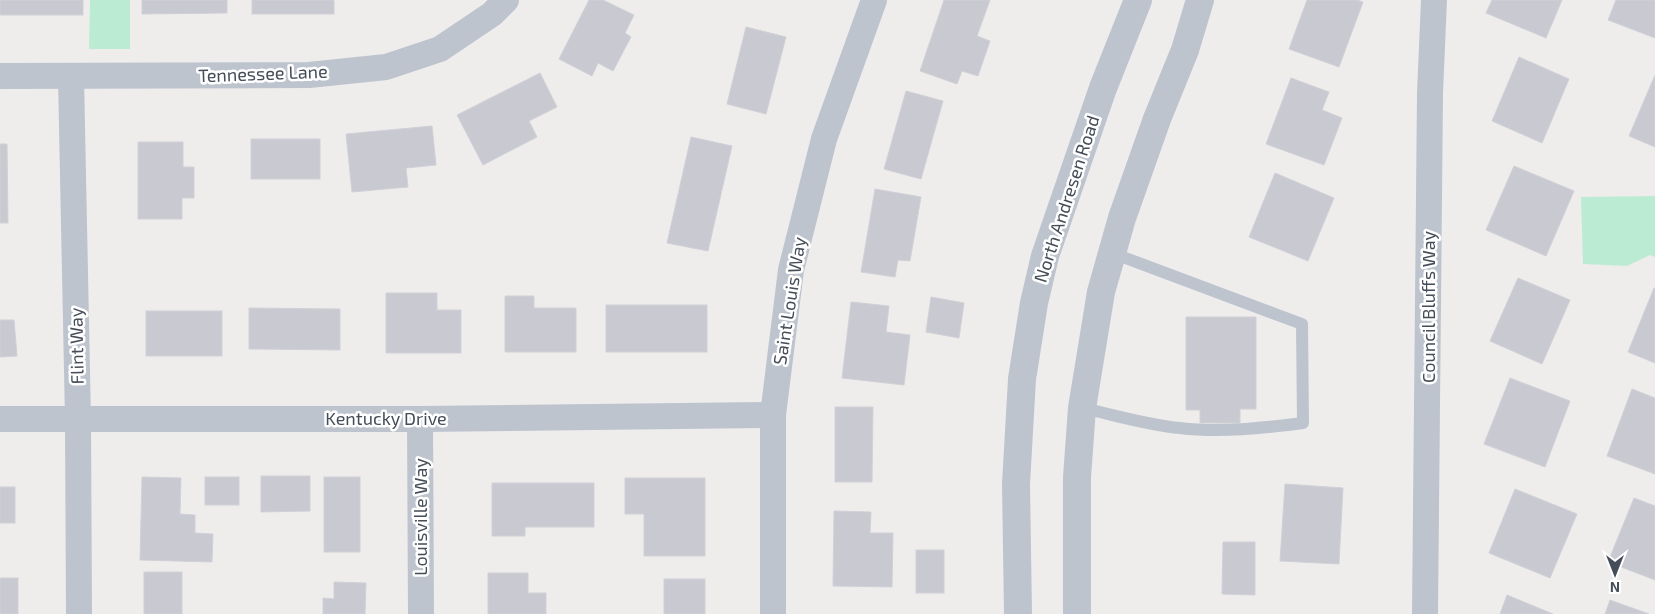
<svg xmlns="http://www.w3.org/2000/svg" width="1655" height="614" font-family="'Exo 2',sans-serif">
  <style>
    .green { fill: #bcebd3 }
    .building { fill: #c9cad1; stroke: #d0d1d7 }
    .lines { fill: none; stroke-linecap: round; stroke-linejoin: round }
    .service { stroke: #bdc4ce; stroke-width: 12 }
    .minor { stroke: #bdc4ce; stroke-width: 26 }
    .tertiary { stroke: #bdc4ce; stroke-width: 28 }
    .labels { text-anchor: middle; stroke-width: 5; stroke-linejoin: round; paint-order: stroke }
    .street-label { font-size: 18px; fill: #454d58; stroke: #fff }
  </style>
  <rect width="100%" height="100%" fill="#efecec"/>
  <g class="green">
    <polygon points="90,0 130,0 130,49 89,49"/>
    <polygon points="1655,196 1655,257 1650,255 1627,266 1583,264 1581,197"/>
  </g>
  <g class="building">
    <rect x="0" y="0" width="83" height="15"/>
    <polygon points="142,0 227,0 227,13 142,14"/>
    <rect x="252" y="0" width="82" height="14"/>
    <polygon points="589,0 603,0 634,15 625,33 631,37 613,71 598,63 592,76 559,59"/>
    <polygon points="944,0 990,0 977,36 990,41 978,76 962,71 957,84 920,71"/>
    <polygon points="1307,0 1357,0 1363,2 1339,67 1289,49"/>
    <polygon points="1492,0 1562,0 1546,38 1486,13"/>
    <polygon points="1616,0 1655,0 1655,38 1608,20"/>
    <polygon points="746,27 786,37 766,114 727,104"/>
    <polygon points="1519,57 1569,79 1542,143 1492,121"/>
    <polygon points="540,73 557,107 529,121 537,137 483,165 457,115"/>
    <polygon points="1655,75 1655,147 1629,136"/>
    <polygon points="1291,78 1329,92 1322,110 1342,118 1324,165 1266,144"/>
    <polygon points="906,91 943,101 921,179 884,169"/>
    <polygon points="432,126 436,165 406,168 408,187 352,192 346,134"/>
    <polygon points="691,137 732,146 708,251 667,243"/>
    <rect x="251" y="139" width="69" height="40"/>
    <polygon points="138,142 183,142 183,167 194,167 194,198 182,198 182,219 138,219"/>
    <polygon points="0,144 7,144 8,223 0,223"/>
    <polygon points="1514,166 1574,191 1546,256 1486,230"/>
    <polygon points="1275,173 1334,198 1308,261 1249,237"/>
    <polygon points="875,189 921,197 910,261 898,260 895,277 861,272"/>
    <polygon points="1518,278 1570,300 1542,364 1490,341"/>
    <polygon points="1654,288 1655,288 1655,363 1628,352"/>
    <polygon points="386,293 437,293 437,310 461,310 461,353 386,353"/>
    <polygon points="505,296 534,296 534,308 576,308 576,352 505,352"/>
    <polygon points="931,297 964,303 959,338 926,332"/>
    <polygon points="851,302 889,306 886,332 910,335 904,385 842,378"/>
    <rect x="606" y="305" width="101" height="47"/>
    <polygon points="249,308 340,309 340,350 249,349"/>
    <rect x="146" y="311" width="76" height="45"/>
    <polygon points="1186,317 1256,317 1256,409 1240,409 1240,423 1200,423 1200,410 1186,410"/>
    <polygon points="0,320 14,320 17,356 0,357"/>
    <polygon points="1510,378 1570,401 1545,467 1484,444"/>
    <polygon points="1632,389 1655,398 1655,474 1607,456"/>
    <polygon points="835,407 873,407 872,482 835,482"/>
    <polygon points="261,476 310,476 310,511 261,512"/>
    <polygon points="142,477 181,478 180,514 195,515 195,533 213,534 212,562 140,560"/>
    <rect x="205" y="477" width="34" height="28"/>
    <rect x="324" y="477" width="36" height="75"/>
    <polygon points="625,478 705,478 705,556 644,556 644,514 625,514"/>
    <polygon points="492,483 594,483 594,527 525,527 525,536 492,536"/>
    <polygon points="1285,484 1343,488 1339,564 1280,561"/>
    <rect x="0" y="487" width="15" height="36"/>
    <polygon points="1515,489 1577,514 1550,578 1489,553"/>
    <polygon points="1634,498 1655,506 1655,580 1608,562"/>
    <polygon points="834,511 871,512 870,533 893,533 892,587 833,586"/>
    <polygon points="1223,542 1255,542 1255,595 1222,594"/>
    <rect x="916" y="550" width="28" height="43"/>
    <rect x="144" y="572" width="38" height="42"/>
    <polygon points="488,573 528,573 528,593 546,593 546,614 488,614"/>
    <rect x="0" y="578" width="18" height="36"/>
    <rect x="664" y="579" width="41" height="35"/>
    <polygon points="334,582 366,583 365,614 323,614 323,598 334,599"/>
    <polygon points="1507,595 1553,614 1500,614"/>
    <polygon points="1610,600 1649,614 1605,614"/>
  </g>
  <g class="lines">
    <path class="service" d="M1082,408C1115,415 1147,425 1180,428C1220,433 1264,428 1303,423L1302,324L1112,253"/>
    <g class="minor">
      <polyline points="0,76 309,75 386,67 440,49 492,14 506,0"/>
      <polyline points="71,77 78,420 79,614"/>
      <polyline points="0,419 420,419 773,415"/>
      <polyline points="420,419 421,614"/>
      <polyline points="773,614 773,415 791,270 824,139 874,0"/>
      <polyline points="1425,614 1430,93 1434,0"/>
    </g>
    <g class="tertiary">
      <polyline points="1018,614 1016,484 1022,379 1034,303 1045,256 1103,88 1138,0"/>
      <polyline points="1077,614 1077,477 1082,408 1101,292 1122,218 1157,119 1185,50 1200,0"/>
    </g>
  </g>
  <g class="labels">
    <g class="street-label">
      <text transform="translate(263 74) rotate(-2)" y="6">Tennessee Lane</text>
      <text transform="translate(1067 199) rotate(-72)" y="6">North Andresen Road</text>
      <text transform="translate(790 301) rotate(-81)" y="6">Saint Louis Way</text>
      <text transform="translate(1429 307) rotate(-90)" y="6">Council Bluffs Way</text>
      <text transform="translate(77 346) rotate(-91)" y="6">Flint Way</text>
      <text x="386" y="425">Kentucky Drive</text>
      <text transform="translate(421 517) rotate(-90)" y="6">Louisville Way</text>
    </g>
  </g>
  <g transform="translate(1615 574) rotate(180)" stroke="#ffffff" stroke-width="4" paint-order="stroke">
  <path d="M0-4L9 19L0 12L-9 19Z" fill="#454d58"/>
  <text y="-8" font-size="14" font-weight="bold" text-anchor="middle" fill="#454d58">N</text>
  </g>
</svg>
